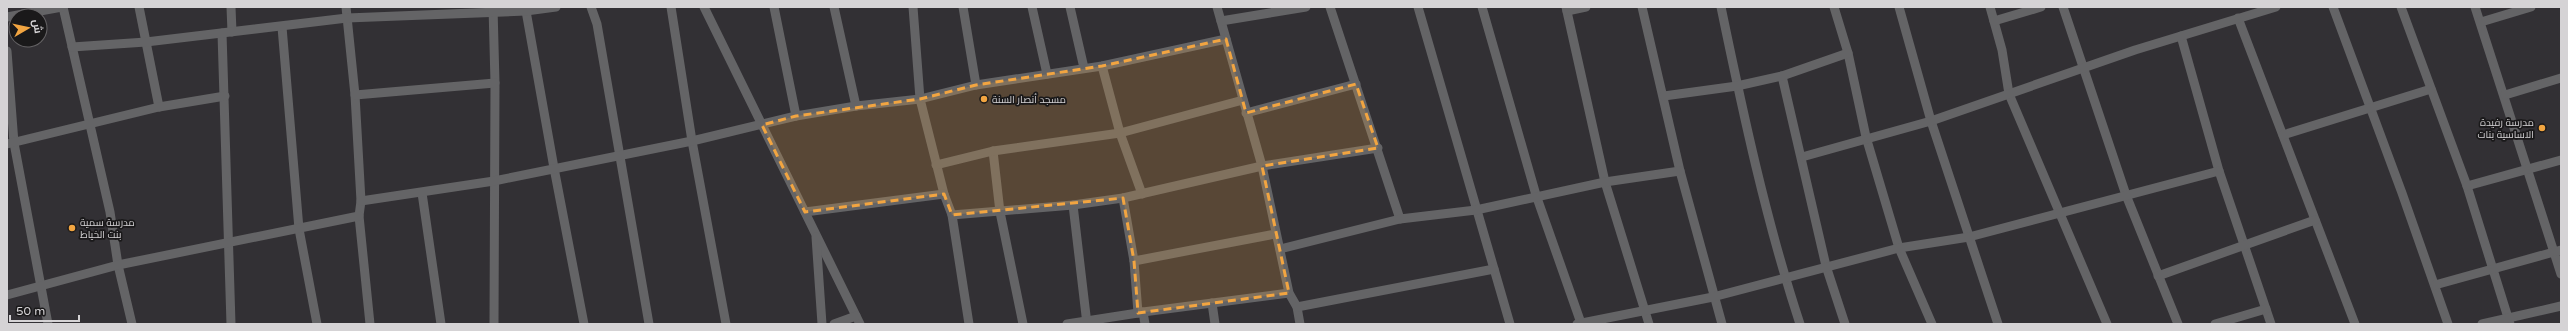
<svg xmlns="http://www.w3.org/2000/svg" width="2568" height="331" font-family="'Varela Round',Cairo,sans-serif">
  <style>
    .lines { fill: none; stroke-linecap: round; stroke-linejoin: round }
    .minor { stroke: #646466; stroke-width: 9 }
    .marked { fill: #f2a541; fill-opacity: 0.2; stroke: #f2a541; stroke-width: 3; stroke-dasharray: 8 5; stroke-linejoin: round }
    .poi-dot { fill: #f2a541; stroke: #1a191a; stroke-width: 1.5 }
    .labels { text-anchor: middle; stroke-width: 3.5; stroke-linejoin: round; paint-order: stroke }
    .poi-label { font-size: 10px; fill: #d5d3d5; stroke: #1a191a; text-anchor: start }
  </style>
  <rect width="100%" height="100%" fill="#323034"/>
  <g class="lines">
    <g class="minor">
      <polyline points="63,7 110,212 118,265 132,324"/>
      <polyline points="139,7 159,107"/>
      <polyline points="231,7 232,32"/>
      <polyline points="346,7 355,95 361,201 359,216 370,324"/>
      <polyline points="493,7 495,83 494,324"/>
      <polyline points="591,7 597,24 649,324"/>
      <polyline points="671,7 692,141 726,324"/>
      <polyline points="704,7 860,324"/>
      <polyline points="774,7 796,116"/>
      <polyline points="834,7 856,106"/>
      <polyline points="913,7 920,99 944,194 952,215 969,324"/>
      <polyline points="963,7 976,85"/>
      <polyline points="1032,7 1047,74"/>
      <polyline points="1070,7 1084,68"/>
      <polyline points="1217,7 1262,166 1289,293 1297,307 1300,324"/>
      <polyline points="1330,7 1400,219"/>
      <polyline points="1418,7 1510,324"/>
      <polyline points="1482,7 1536,195 1581,323"/>
      <polyline points="1566,7 1605,182 1649,324"/>
      <polyline points="1642,7 1680,171 1722,324"/>
      <path d="M1721,7C1743,113 1766,221 1800,324"/>
      <polyline points="1834,7 1848,53 1866,137 1899,248 1932,324"/>
      <polyline points="1899,7 1931,121 1998,324"/>
      <polyline points="1990,7 2002,50 2009,94 2107,324"/>
      <polyline points="2063,7 2126,195 2178,324"/>
      <polyline points="2333,7 2402,193 2448,324"/>
      <polyline points="2401,7 2467,186 2510,324"/>
      <polyline points="2475,7 2561,274"/>
      <polyline points="526,11 554,168 584,324"/>
      <polyline points="1567,11 1586,7"/>
      <polyline points="7,17 62,7"/>
      <polyline points="2238,18 2355,324"/>
      <polyline points="1221,21 1306,7"/>
      <polyline points="1994,21 2041,7"/>
      <polyline points="2481,22 2531,7"/>
      <polyline points="282,27 299,229 317,324"/>
      <polyline points="222,33 231,324"/>
      <polyline points="2181,36 2219,171 2271,324"/>
      <polyline points="72,47 146,42 347,18 526,11 556,7"/>
      <polyline points="7,51 14,143 48,324"/>
      <polyline points="1102,66 1120,133 1142,194"/>
      <polyline points="1782,76 1826,266 1845,324"/>
      <polyline points="355,95 495,83"/>
      <polyline points="2505,95 2561,78"/>
      <polyline points="1664,96 1737,86 1782,76 1848,53"/>
      <polyline points="1246,113 1356,84"/>
      <polyline points="2283,135 2431,89"/>
      <polyline points="7,144 159,107 225,96"/>
      <polyline points="993,151 1000,212 1023,324"/>
      <polyline points="1802,157 1931,121 2135,50 2276,7"/>
      <polyline points="936,165 993,151 1120,133 1243,100"/>
      <polyline points="2467,186 2561,160"/>
      <polyline points="422,193 441,324"/>
      <polyline points="1123,198 1134,261 1138,313 1143,312 1145,324"/>
      <polyline points="361,201 494,181 692,141 796,116 856,106 920,99 976,85 1102,66 1226,39"/>
      <polyline points="1073,205 1087,324"/>
      <polyline points="805,212 944,194"/>
      <polyline points="952,215 1073,205 1123,198 1262,166 1378,148"/>
      <polyline points="816,237 822,324"/>
      <polyline points="1280,249 1400,219 1476,210 1605,182 1680,171"/>
      <polyline points="1134,261 1275,234"/>
      <polyline points="2158,276 2315,220"/>
      <polyline points="2435,285 2561,250"/>
      <polyline points="7,295 118,265 359,216"/>
      <polyline points="1212,303 1215,324"/>
      <polyline points="1297,307 1494,269"/>
      <polyline points="1143,312 1289,293"/>
      <polyline points="834,324 856,316"/>
      <polyline points="1067,324 1138,313"/>
      <polyline points="1577,324 1713,297 1899,248 1969,237 2219,171"/>
      <polyline points="2215,324 2266,309"/>
      <polyline points="2482,324 2561,306"/>
    </g>
  </g>
  <path class="marked" d="M1226,39L1246,113L1356,84L1378,148L1262,166L1289,293L1138,313L1134,261L1123,198L952,215L944,194L805,212L762,125L796,116L920,99L976,85L1102,66Z"/>
  <g class="poi-dot">
    <circle cx="984" cy="99" r="4"/>
    <circle cx="2542" cy="128" r="4"/>
    <circle cx="72" cy="228" r="4"/>
  </g>
  <g class="labels">
    <g class="poi-label">
      <text x="992" y="103">مسجد أنصار السنة</text>
      <text x="2534" y="126" text-anchor="end">مدرسة رفيدة<tspan x="2534" dy="12">الاساسية بنات</tspan></text>
      <text x="80" y="226">مدرسة سمية<tspan x="80" dy="12">بنت الخياط</tspan></text>
    </g>
  </g>
  <rect width="2568" height="331" fill="none" stroke="#d5d3d5" stroke-width="16"/>
  <g transform="translate(28 28) rotate(81)"><circle r="19" fill="#1a191a" stroke="#656365"/>
  <path d="M0-3L7 15L0 10L-7 15Z" fill="#f2a541"/>
  <text y="-6" font-size="11" font-weight="bold" text-anchor="middle" fill="#d5d3d5">ش</text>
  </g>
  <path d="M10 315v6h69v-6" fill="none" stroke="#d5d3d5" stroke-width="2"/>
  <text x="16" y="315" font-size="12" fill="#d5d3d5" stroke="#1a191a" stroke-width="3" paint-order="stroke">50 m</text>
</svg>
